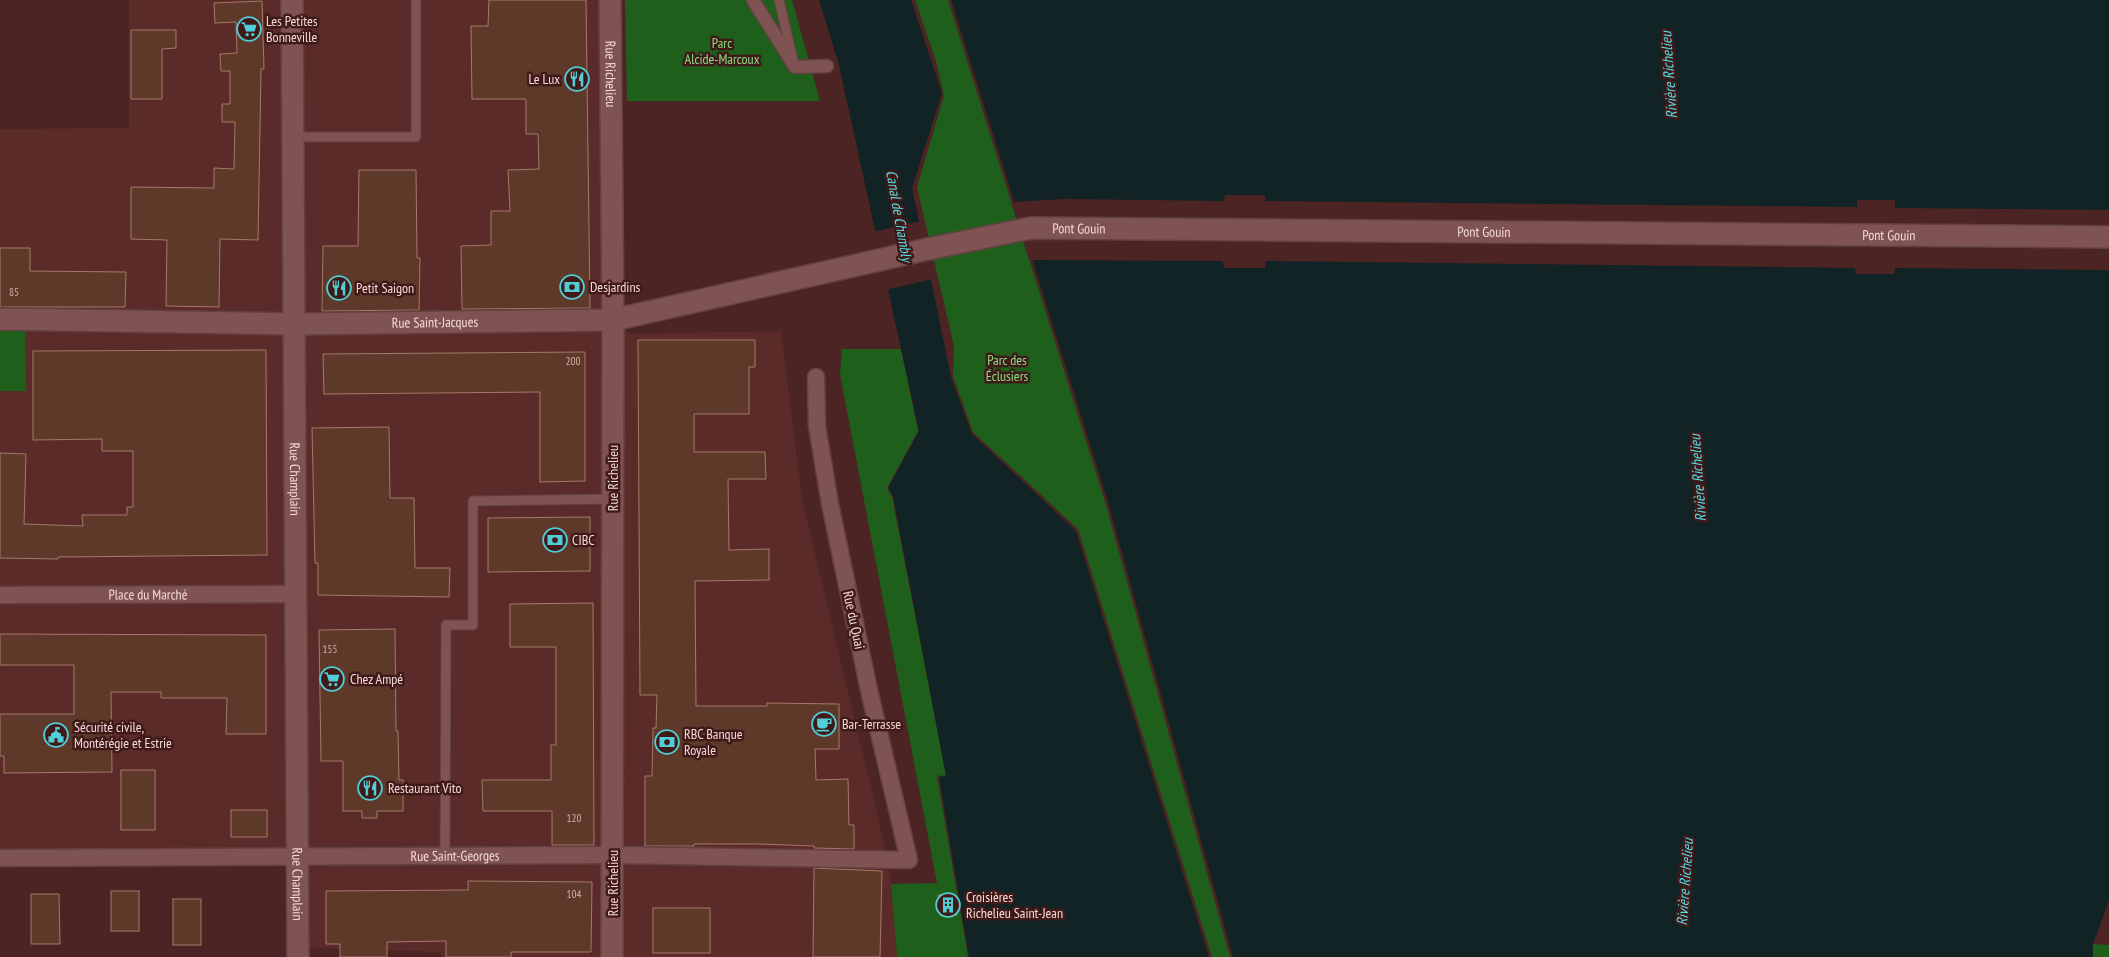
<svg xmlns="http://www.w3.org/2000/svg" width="2109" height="957" font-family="'PT Sans Narrow',sans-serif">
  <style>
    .built { fill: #5b2b2a }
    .green { fill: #1f5f1c }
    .water { fill: #112324 }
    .pier { fill: #4c2423 }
    .building { fill: #5e3828; stroke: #a57a69 }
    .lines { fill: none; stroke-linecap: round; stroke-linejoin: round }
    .service-casing { stroke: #634141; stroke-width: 11 }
    .pedestrian-casing { stroke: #634141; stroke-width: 15 }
    .minor-casing { stroke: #634141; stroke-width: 19 }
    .tertiary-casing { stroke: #634141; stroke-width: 24 }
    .service { stroke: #7f5351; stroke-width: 9 }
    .pedestrian { stroke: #7f5351; stroke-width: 12 }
    .minor { stroke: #7f5351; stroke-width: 16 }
    .tertiary { stroke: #7f5351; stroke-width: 21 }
    .labels { text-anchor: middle; stroke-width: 5; stroke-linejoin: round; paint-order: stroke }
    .number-label { font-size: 11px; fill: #ceb1ab }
    .poi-label { font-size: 14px; fill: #f4d9d7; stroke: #401a19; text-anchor: start }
    .park-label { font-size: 14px; fill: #8ade83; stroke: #401a19 }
    .street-label { font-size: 14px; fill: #f4d9d7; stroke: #401a19 }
    .water-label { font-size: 15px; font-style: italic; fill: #50dde8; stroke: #401a19 }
  </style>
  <rect width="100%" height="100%" fill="#4c2423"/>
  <polygon class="built" points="129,0 610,0 613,320 630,334 781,331 802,499 886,851 891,884 897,957 441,957 441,952 298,947 297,857 0,858 0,129 129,128"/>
  <g class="green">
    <polygon points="625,0 792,0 820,101 627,101"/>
    <polygon points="915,0 948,0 1106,505 1230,957 1212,957 1078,529 973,432 953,376 954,346 917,187 944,96 936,61"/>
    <polygon points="0,327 25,327 26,391 0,391"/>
    <polygon points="842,349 901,349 918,431 887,488 892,497 946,775 937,776 968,957 897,957 891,884 937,883 840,374"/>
    <polygon points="2093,944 2109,945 2109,957 2093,957"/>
  </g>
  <g class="water">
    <polygon points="819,0 911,0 942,93 912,188 951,377 972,434 1076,531 1209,957 969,957 939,777 946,776 893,496 888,488 919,431 839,65"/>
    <polygon points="951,0 2109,0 2109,900 2093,944 2093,957 1233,957 1108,502"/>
  </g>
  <g class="pier">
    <polygon points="1225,195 1265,195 1265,201 1857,207 1857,200 1895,200 1895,208 2109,210 2109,270 1895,268 1894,274 1856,274 1855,268 1265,261 1265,268 1224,268 1223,261 1029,260 1011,202 1066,199 1224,201"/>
    <polygon points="921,221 933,279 885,290 873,232"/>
  </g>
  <g class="building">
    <polygon points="489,0 586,0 590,308 462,309 461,246 491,245 491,211 510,211 508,170 539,169 538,134 526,134 526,99 472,99 471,26 488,26"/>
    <polygon points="262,1 264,69 261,69 258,240 220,239 219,307 166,306 167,240 131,239 131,187 214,188 214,168 234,169 235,122 222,122 222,104 230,104 230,71 221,71 220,54 237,53 236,22 215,23 214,3"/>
    <polygon points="131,30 176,30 176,48 162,49 162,99 131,99"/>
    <polygon points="359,170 416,170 417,258 420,258 419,310 322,311 323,246 358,246"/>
    <polygon points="0,248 30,248 30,271 126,272 125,307 0,307"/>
    <polygon points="638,340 755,340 755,367 749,367 749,414 694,414 694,452 765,452 766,479 728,479 729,550 769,549 769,580 695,581 696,706 767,706 767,703 839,704 839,749 815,749 816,780 848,779 849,825 854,825 854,849 814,848 814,846 759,844 694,844 694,846 645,846 645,776 652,776 653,728 656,728 657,695 640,695"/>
    <polygon points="266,350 267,555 58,557 58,559 0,558 0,453 26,454 24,524 83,526 82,515 127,515 127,507 133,507 133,451 102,451 102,439 33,440 33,351"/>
    <polygon points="585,352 585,481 540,482 540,392 324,394 323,354"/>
    <polygon points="389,427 390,498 414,498 415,568 450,568 449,597 318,595 318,563 315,563 312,428"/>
    <polygon points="590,517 590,571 488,572 488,518"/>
    <polygon points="593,603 594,845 552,845 552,811 483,811 482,780 551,780 551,745 556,745 556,647 510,647 510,604"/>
    <polygon points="395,629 396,731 398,731 399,780 403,780 403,811 377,811 377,818 362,818 362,811 343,811 343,761 321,761 319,630"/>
    <polygon points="0,634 266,635 266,734 226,734 227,698 161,698 161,692 111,692 112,772 4,773 4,756 0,756 0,714 74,714 74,665 0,665"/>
    <rect x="121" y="770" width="34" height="60"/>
    <rect x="231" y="810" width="36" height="27"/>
    <polygon points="814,868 882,871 880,957 813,957"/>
    <polygon points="468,881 592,882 591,952 511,952 511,957 446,957 446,941 387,942 387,957 340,957 340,944 326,944 326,891 468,890"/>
    <rect x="111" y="891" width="28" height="40"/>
    <polygon points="31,894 59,894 60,944 31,944"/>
    <polygon points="954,894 957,915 941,916 938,895"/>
    <rect x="173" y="899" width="28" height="46"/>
    <rect x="653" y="908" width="57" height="45"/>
  </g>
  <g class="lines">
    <g class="service-casing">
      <g id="service">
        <polyline points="779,0 793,60"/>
        <polyline points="293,137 416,137 416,0"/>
        <polyline points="445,856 446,625 473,625 473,501 613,499"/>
      </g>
    </g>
    <g class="pedestrian-casing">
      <polyline id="pedestrian" points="753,0 795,67 827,66"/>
    </g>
    <g class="minor-casing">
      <g id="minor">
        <path id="s1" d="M0,595L296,594"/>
        <path id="s2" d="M0,858L613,855L909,860L869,690L830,504L817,426L816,377"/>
      </g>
    </g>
    <g class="tertiary-casing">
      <g id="tertiary">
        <path id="s3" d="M292,0L298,957"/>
        <path id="s4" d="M610,0L613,320L612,957"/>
        <path id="s5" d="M0,319L294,324L613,320L928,249L1031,228L2109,237"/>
      </g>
    </g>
    <use href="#service" class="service"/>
    <use href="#pedestrian" class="pedestrian"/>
    <use href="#minor" class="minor"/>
    <use href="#tertiary" class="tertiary"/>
  </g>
  <defs>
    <g id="supermarket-ring" transform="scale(1.25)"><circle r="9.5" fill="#401a19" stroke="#52ccd5" stroke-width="1.5"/><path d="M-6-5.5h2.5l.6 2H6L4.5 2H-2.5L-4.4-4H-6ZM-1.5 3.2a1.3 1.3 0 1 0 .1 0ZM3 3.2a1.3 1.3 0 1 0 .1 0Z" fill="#52ccd5"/></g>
    <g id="restaurant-ring" transform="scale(1.25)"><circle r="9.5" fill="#401a19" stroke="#52ccd5" stroke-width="1.5"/><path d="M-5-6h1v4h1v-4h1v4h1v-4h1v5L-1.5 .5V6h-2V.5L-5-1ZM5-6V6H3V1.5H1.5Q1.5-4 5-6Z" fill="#52ccd5"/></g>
    <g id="bank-ring" transform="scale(1.25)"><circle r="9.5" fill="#401a19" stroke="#52ccd5" stroke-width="1.5"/><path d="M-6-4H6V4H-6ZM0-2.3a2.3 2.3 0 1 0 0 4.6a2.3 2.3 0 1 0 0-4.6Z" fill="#52ccd5"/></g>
    <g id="cafe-ring" transform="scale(1.25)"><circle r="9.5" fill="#401a19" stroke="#52ccd5" stroke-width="1.5"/><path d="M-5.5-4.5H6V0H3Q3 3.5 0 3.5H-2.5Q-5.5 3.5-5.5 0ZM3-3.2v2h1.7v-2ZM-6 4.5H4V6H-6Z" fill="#52ccd5"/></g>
    <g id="civic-ring" transform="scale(1.25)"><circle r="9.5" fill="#401a19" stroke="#52ccd5" stroke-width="1.5"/><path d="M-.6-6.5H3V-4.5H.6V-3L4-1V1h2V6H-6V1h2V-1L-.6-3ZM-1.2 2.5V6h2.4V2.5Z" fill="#52ccd5"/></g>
    <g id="building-ring" transform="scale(1.25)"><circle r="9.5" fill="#401a19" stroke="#52ccd5" stroke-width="1.5"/><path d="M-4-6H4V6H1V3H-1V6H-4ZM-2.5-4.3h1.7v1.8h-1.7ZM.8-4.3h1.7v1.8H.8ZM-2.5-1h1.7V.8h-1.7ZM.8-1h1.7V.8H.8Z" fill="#52ccd5"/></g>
  </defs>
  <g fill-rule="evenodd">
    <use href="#supermarket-ring" x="249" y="29"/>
    <use href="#restaurant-ring" x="577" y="79"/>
    <use href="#bank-ring" x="572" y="287"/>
    <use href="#restaurant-ring" x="339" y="288"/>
    <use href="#bank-ring" x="555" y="540"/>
    <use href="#supermarket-ring" x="332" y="679"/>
    <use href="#cafe-ring" x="824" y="724"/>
    <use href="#civic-ring" x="56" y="735"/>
    <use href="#bank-ring" x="667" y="742"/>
    <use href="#restaurant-ring" x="370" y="788"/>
    <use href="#building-ring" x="948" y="905"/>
  </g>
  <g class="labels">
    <g class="number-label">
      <text x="14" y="296">85</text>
      <text x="573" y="365">200</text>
      <text x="330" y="653">155</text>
      <text x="574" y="822">120</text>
      <text x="574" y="898">104</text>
    </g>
    <g class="poi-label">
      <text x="266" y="26">Les Petites<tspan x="266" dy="16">Bonneville</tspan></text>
      <text x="560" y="84" text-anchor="end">Le Lux</text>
      <text x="590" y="292">Desjardins</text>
      <text x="356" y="293">Petit Saigon</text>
      <text x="572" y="545">CIBC</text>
      <text x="350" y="684">Chez Ampé</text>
      <text x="842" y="729">Bar-Terrasse</text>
      <text x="74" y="732">Sécurité civile,<tspan x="74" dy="16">Montérégie et Estrie</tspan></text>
      <text x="684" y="739">RBC Banque<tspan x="684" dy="16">Royale</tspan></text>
      <text x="388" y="793">Restaurant Vito</text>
      <text x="966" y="902">Croisières<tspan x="966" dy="16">Richelieu Saint-Jean</tspan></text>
    </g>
    <g class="park-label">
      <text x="722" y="48">Parc<tspan x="722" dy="16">Alcide-Marcoux</tspan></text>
      <text x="1007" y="365">Parc des<tspan x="1007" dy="16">Éclusiers</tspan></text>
    </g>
    <g class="street-label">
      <text dy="5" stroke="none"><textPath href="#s4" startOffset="74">Rue Richelieu</textPath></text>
      <text dy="5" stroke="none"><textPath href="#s5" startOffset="1089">Pont Gouin</textPath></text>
      <text dy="5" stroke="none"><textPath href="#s5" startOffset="1494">Pont Gouin</textPath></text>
      <text dy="5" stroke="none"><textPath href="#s5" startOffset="1899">Pont Gouin</textPath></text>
      <text dy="5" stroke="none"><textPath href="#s5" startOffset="435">Rue Saint-Jacques</textPath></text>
      <text dy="5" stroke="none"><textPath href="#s3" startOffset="479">Rue Champlain</textPath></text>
      <text transform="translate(613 478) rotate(-90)" y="5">Rue Richelieu</text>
      <text dy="5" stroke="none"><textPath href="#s1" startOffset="148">Place du Marché</textPath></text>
      <text transform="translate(854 620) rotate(78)" y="5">Rue du Quai</text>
      <text dy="5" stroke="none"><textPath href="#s2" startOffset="455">Rue Saint-Georges</textPath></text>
      <text dy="5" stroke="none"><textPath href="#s3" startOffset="884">Rue Champlain</textPath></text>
      <text transform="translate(613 883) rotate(-90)" y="5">Rue Richelieu</text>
    </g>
    <g class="water-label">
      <text transform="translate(1669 75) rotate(-94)" y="5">Rivière Richelieu</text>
      <text transform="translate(899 216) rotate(80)" y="5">Canal de Chambly</text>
      <text transform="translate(1698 478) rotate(-94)" y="5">Rivière Richelieu</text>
      <text transform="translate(1685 882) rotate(-86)" y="5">Rivière Richelieu</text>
    </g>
  </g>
</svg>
